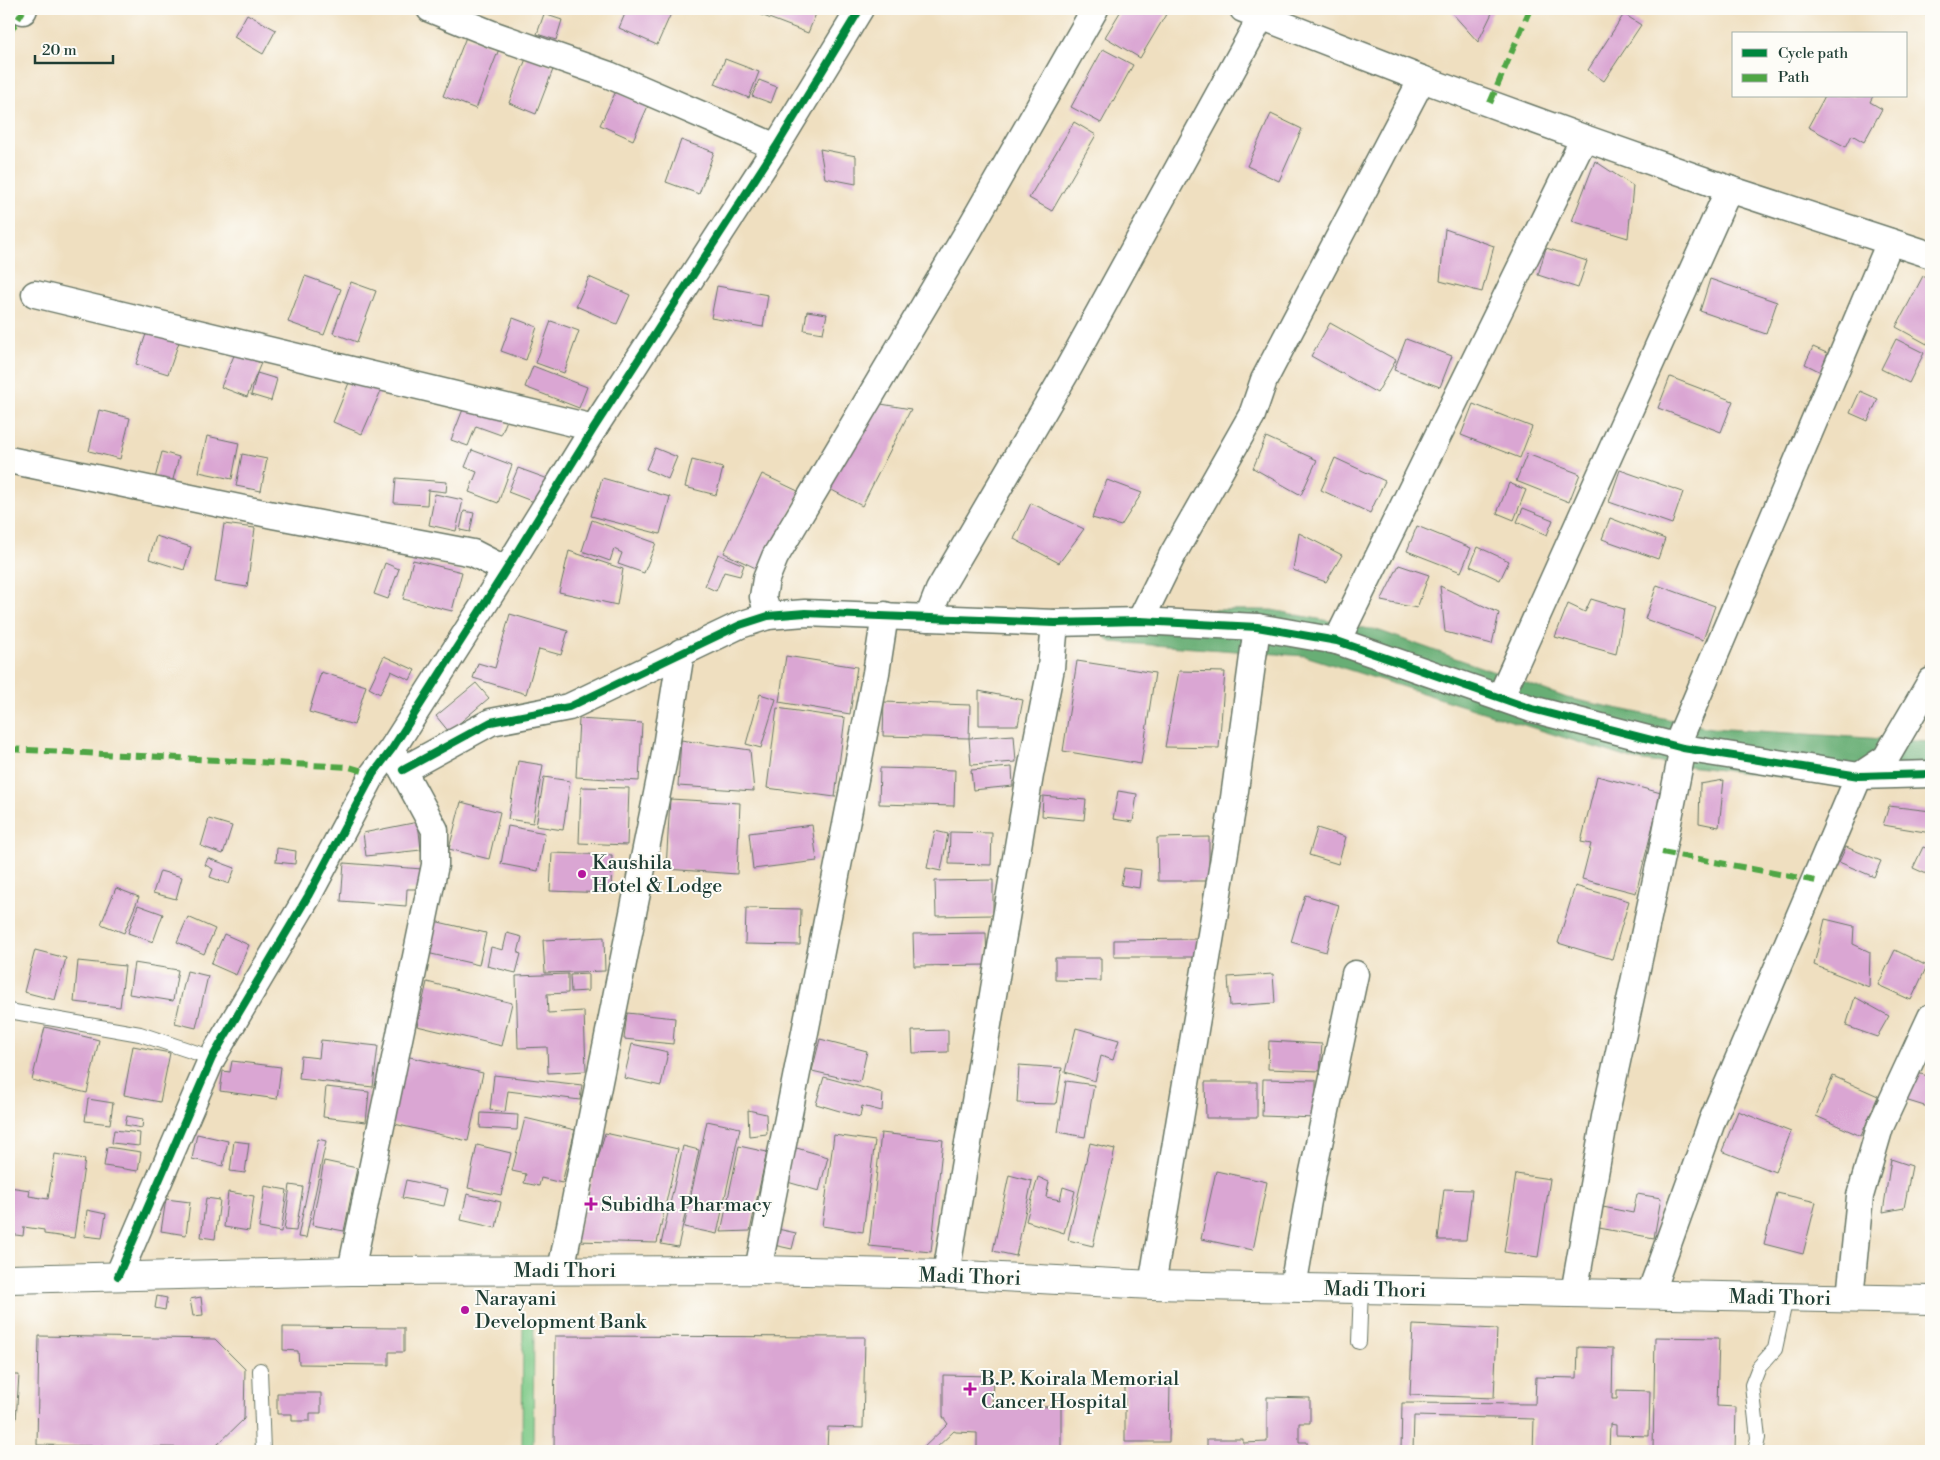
<svg xmlns="http://www.w3.org/2000/svg" width="1940" height="1460" font-family="'Libre Bodoni',serif">
  <style>
    .green { fill: #7fca88; stroke: #4f845e }
    .forest { fill: #67ae74; stroke: #437654 }
    .building { fill: #daa6d3 }
    .lines { fill: none; stroke-linecap: round; stroke-linejoin: round }
    .service-casing { stroke: #687665; stroke-width: 16 }
    .minor-casing { stroke: #687665; stroke-width: 29 }
    .secondary-casing { stroke: #687665; stroke-width: 30 }
    .service { stroke: #fff; stroke-width: 14 }
    .minor { stroke: #fff; stroke-width: 26 }
    .secondary { stroke: #fff; stroke-width: 28 }
    .quiet { stroke: #4fa644; stroke-width: 6; stroke-dasharray: 12 6; stroke-linecap: butt }
    .cycleway-casing { stroke: #fdfcf7; stroke-width: 11 }
    .cycleway { stroke: #00873e; stroke-width: 8 }
    .poi-dot { fill: #b5179e; stroke: #fdfcf7; stroke-width: 2 }
    .labels { text-anchor: middle; stroke-width: 4; stroke-linejoin: round; paint-order: stroke }
    .poi-label { font-size: 20px; fill: #1f3d34; stroke: #fdfcf7; text-anchor: start }
    .street-label { font-size: 20px; fill: #1f3d34; stroke: #fdfcf7 }
  </style>
  <rect width="100%" height="100%" fill="#fdfcf7"/>
  <filter id="ink" filterUnits="userSpaceOnUse"><feTurbulence type="fractalNoise" baseFrequency=".02" numOctaves="2"/><feDisplacementMap in="SourceGraphic" scale="10" xChannelSelector="R" yChannelSelector="G"/><feConvolveMatrix kernelMatrix="1 2 1 2 8 2 1 2 1" color-interpolation-filters="sRGB"/></filter>
  <filter id="wash" filterUnits="userSpaceOnUse"><feTurbulence type="fractalNoise" baseFrequency=".0096" numOctaves="4" result="noise"/><feDisplacementMap in="SourceGraphic" scale="20" xChannelSelector="R" yChannelSelector="G"/><feGaussianBlur stdDeviation="1.12" result="paint"/><feColorMatrix in="noise" values="0 0 0 0 0 0 0 0 0 0 0 0 0 0 0 0 0 1.4 0 .05"/><feComposite in="paint" operator="in"/></filter>
  <g filter="url(#wash)">
    <rect width="100%" height="100%" fill="#efdfc0"/>
    <polygon class="green" points="523,1324 534,1324 533,1451 522,1451"/>
    <polygon class="forest" points="1072,609 1272,610 1380,631 1567,698 1711,728 1931,742 1931,787 1868,787 1635,760 1305,656 1111,642"/>
    <g id="blocks">
      <g class="building">
        <polygon points="627,9 673,9 657,45 619,28"/>
        <polygon points="754,9 818,9 808,33 753,12"/>
        <polygon points="1122,9 1164,9 1168,11 1140,58 1105,37"/>
        <polygon points="1455,9 1494,9 1478,42 1452,13"/>
        <polygon points="247,14 276,30 263,54 234,37"/>
        <polygon points="544,14 562,20 556,40 537,34"/>
        <polygon points="1624,14 1641,25 1604,81 1588,70"/>
        <polygon points="466,37 499,49 476,109 443,96"/>
        <polygon points="1103,49 1133,65 1101,123 1071,107"/>
        <polygon points="527,56 554,67 536,114 509,103"/>
        <polygon points="725,59 759,72 749,98 715,84"/>
        <polygon points="759,80 777,87 771,103 752,96"/>
        <polygon points="616,91 648,106 633,140 600,125"/>
        <polygon points="1825,96 1873,96 1870,102 1882,109 1864,142 1852,135 1846,147 1808,127"/>
        <polygon points="1271,114 1302,129 1279,181 1247,166"/>
        <polygon points="1074,122 1096,135 1052,211 1029,198"/>
        <polygon points="681,140 714,152 699,194 666,182"/>
        <polygon points="820,149 856,156 856,184 825,178"/>
        <polygon points="1595,161 1633,186 1628,238 1572,221"/>
        <polygon points="1445,229 1494,246 1482,292 1440,281"/>
        <polygon points="1546,248 1587,261 1578,288 1538,275"/>
        <polygon points="305,276 341,289 324,335 288,322"/>
        <polygon points="1923,276 1931,281 1931,336 1927,344 1896,327"/>
        <polygon points="589,277 630,295 617,324 576,306"/>
        <polygon points="1710,279 1777,302 1766,334 1700,311"/>
        <polygon points="351,282 376,291 357,342 333,333"/>
        <polygon points="717,286 768,295 763,327 711,318"/>
        <polygon points="807,311 827,314 823,333 804,330"/>
        <polygon points="513,318 537,327 526,360 501,351"/>
        <polygon points="551,321 579,331 564,373 536,363"/>
        <polygon points="1330,323 1396,360 1377,393 1311,356"/>
        <polygon points="147,331 179,342 168,374 136,364"/>
        <polygon points="1406,339 1452,356 1440,387 1394,370"/>
        <polygon points="1896,339 1924,353 1909,383 1881,369"/>
        <polygon points="1813,347 1829,354 1821,372 1805,364"/>
        <polygon points="235,353 261,363 247,397 221,387"/>
        <polygon points="533,366 587,387 579,408 525,387"/>
        <polygon points="257,373 277,379 271,401 251,395"/>
        <polygon points="353,373 383,386 362,434 333,422"/>
        <polygon points="1670,377 1733,401 1721,432 1658,408"/>
        <polygon points="1860,391 1878,399 1868,421 1850,413"/>
        <polygon points="467,399 509,415 501,435 476,426 468,446 451,440"/>
        <polygon points="875,403 911,409 862,506 828,488"/>
        <polygon points="1473,404 1532,427 1520,458 1461,435"/>
        <polygon points="99,410 130,418 120,459 89,451"/>
        <polygon points="207,436 239,443 232,479 199,472"/>
        <polygon points="1266,437 1317,460 1301,495 1253,468"/>
        <polygon points="655,448 677,457 668,479 646,469"/>
        <polygon points="472,450 512,465 498,503 469,492 477,472 465,467"/>
        <polygon points="162,452 179,457 171,487 154,482"/>
        <polygon points="242,454 267,459 261,491 236,486"/>
        <polygon points="1527,454 1580,474 1569,502 1516,481"/>
        <polygon points="1335,458 1385,481 1370,513 1321,490"/>
        <polygon points="692,460 723,468 716,495 685,487"/>
        <polygon points="518,468 551,480 542,505 508,492"/>
        <polygon points="1620,470 1683,492 1672,524 1609,502"/>
        <polygon points="762,474 800,492 762,571 724,553"/>
        <polygon points="396,478 447,482 446,492 428,490 427,505 394,503"/>
        <polygon points="602,478 670,497 660,534 591,516"/>
        <polygon points="1107,480 1142,493 1121,526 1092,518"/>
        <polygon points="1509,483 1526,490 1514,520 1497,513"/>
        <polygon points="435,494 463,500 456,531 429,525"/>
        <polygon points="1031,503 1084,529 1059,563 1014,539"/>
        <polygon points="1523,508 1553,520 1547,535 1517,522"/>
        <polygon points="464,511 474,513 470,532 460,530"/>
        <polygon points="1610,518 1665,539 1658,559 1602,539"/>
        <polygon points="592,520 656,543 644,573 618,564 622,553 614,549 610,561 582,551"/>
        <polygon points="224,524 255,528 247,587 215,582"/>
        <polygon points="1417,526 1471,548 1461,572 1407,551"/>
        <polygon points="1299,533 1342,555 1326,582 1293,570"/>
        <polygon points="156,536 191,547 184,570 149,559"/>
        <polygon points="1478,547 1509,561 1500,580 1470,566"/>
        <polygon points="569,551 623,569 617,605 559,592"/>
        <polygon points="718,554 744,565 740,576 724,572 716,591 705,586"/>
        <polygon points="413,560 462,572 452,611 403,599"/>
        <polygon points="385,563 399,569 388,599 374,594"/>
        <polygon points="1399,565 1429,575 1417,608 1381,601"/>
        <polygon points="1657,585 1715,606 1703,640 1645,619"/>
        <polygon points="1440,586 1499,613 1492,644 1445,632"/>
        <polygon points="1591,599 1624,609 1616,654 1555,637 1568,604 1585,612"/>
        <polygon points="510,614 568,631 561,655 539,649 526,694 473,678 478,663 495,668"/>
        <polygon points="384,656 415,670 410,680 391,671 380,694 369,688"/>
        <polygon points="786,656 857,667 850,714 779,702"/>
        <polygon points="1077,661 1155,673 1141,764 1063,751"/>
        <polygon points="1179,671 1225,672 1219,748 1165,747"/>
        <polygon points="321,672 366,686 354,725 309,712"/>
        <polygon points="476,683 489,698 449,732 436,716"/>
        <polygon points="979,691 1023,700 1018,725 979,725"/>
        <polygon points="760,694 776,699 761,748 746,744"/>
        <polygon points="884,702 970,705 969,738 1014,735 1016,762 971,765 969,738 883,736"/>
        <polygon points="777,708 845,718 835,797 767,788"/>
        <polygon points="579,719 642,723 639,781 576,777"/>
        <polygon points="681,740 750,750 754,791 678,786"/>
        <polygon points="518,761 543,765 533,823 508,819"/>
        <polygon points="1012,767 1013,786 973,790 971,770"/>
        <polygon points="880,768 955,770 954,806 879,804"/>
        <polygon points="1597,776 1661,793 1636,893 1582,879 1591,844 1581,842"/>
        <polygon points="544,777 570,781 563,830 536,826"/>
        <polygon points="1724,780 1719,827 1699,823 1700,784"/>
        <polygon points="581,787 629,788 627,845 579,843"/>
        <polygon points="1118,791 1137,794 1133,822 1113,819"/>
        <polygon points="1043,796 1086,800 1084,820 1042,816"/>
        <polygon points="670,799 740,803 737,874 666,869"/>
        <polygon points="461,802 500,812 489,859 449,849"/>
        <polygon points="1889,806 1931,811 1931,833 1883,825"/>
        <polygon points="209,819 232,826 223,854 201,846"/>
        <polygon points="418,822 421,850 366,856 363,833"/>
        <polygon points="812,825 817,861 753,869 749,833"/>
        <polygon points="508,826 545,833 538,871 501,864"/>
        <polygon points="1317,828 1346,837 1338,864 1309,855"/>
        <polygon points="935,831 948,834 941,871 927,868"/>
        <polygon points="950,832 992,833 991,865 949,864"/>
        <polygon points="1209,837 1209,881 1158,881 1157,838"/>
        <polygon points="1846,847 1881,861 1874,877 1839,862"/>
        <polygon points="1923,847 1931,850 1931,876 1913,868"/>
        <polygon points="277,848 296,851 295,864 276,862"/>
        <polygon points="552,853 612,855 611,893 550,891"/>
        <polygon points="208,858 235,868 229,884 210,877 213,869 205,865"/>
        <polygon points="344,863 422,869 420,889 407,889 406,906 341,901"/>
        <polygon points="1124,868 1141,870 1139,888 1121,885"/>
        <polygon points="160,871 182,877 176,899 153,893"/>
        <polygon points="993,880 993,915 936,916 935,881"/>
        <polygon points="1575,886 1629,901 1612,959 1558,943"/>
        <polygon points="116,888 139,897 124,933 101,924"/>
        <polygon points="1305,895 1339,905 1326,952 1291,942"/>
        <polygon points="138,905 163,914 153,942 128,933"/>
        <polygon points="746,908 801,909 800,945 745,944"/>
        <polygon points="188,917 215,929 204,954 177,942"/>
        <polygon points="1825,919 1854,926 1853,944 1870,952 1869,987 1814,965"/>
        <polygon points="434,921 486,933 479,965 427,953"/>
        <polygon points="507,933 522,937 518,953 521,954 516,973 487,966 491,947 503,950"/>
        <polygon points="986,933 987,965 914,966 913,934"/>
        <polygon points="224,934 249,945 236,975 211,964"/>
        <polygon points="604,937 605,971 545,973 543,940"/>
        <polygon points="1197,939 1197,957 1114,957 1114,940"/>
        <polygon points="35,950 66,958 55,1000 24,992"/>
        <polygon points="1895,950 1927,966 1911,1000 1878,985"/>
        <polygon points="1055,958 1101,958 1101,981 1055,980"/>
        <polygon points="78,961 125,966 120,1007 74,1002"/>
        <polygon points="134,963 178,970 173,1001 129,994"/>
        <polygon points="187,971 208,976 196,1028 175,1023"/>
        <polygon points="568,974 568,993 547,994 548,1013 584,1011 586,1071 548,1073 547,1047 518,1048 516,976"/>
        <polygon points="588,974 588,991 571,992 570,975"/>
        <polygon points="1273,974 1275,1003 1230,1006 1228,977"/>
        <polygon points="427,982 512,1003 502,1046 417,1026"/>
        <polygon points="1855,997 1889,1016 1877,1037 1846,1026"/>
        <polygon points="627,1013 675,1018 673,1044 624,1039"/>
        <polygon points="45,1027 99,1040 87,1093 32,1080"/>
        <polygon points="1076,1028 1119,1040 1113,1060 1101,1056 1095,1081 1065,1072"/>
        <polygon points="948,1030 948,1052 913,1053 912,1031"/>
        <polygon points="820,1039 867,1051 860,1082 812,1071"/>
        <polygon points="321,1040 378,1046 373,1087 299,1079 301,1056 319,1058"/>
        <polygon points="1269,1041 1322,1044 1320,1071 1268,1069"/>
        <polygon points="632,1044 668,1052 661,1086 624,1078"/>
        <polygon points="133,1046 170,1053 160,1102 124,1095"/>
        <polygon points="405,1056 483,1073 468,1141 390,1123"/>
        <polygon points="232,1061 281,1067 277,1099 220,1091 223,1071 230,1072"/>
        <polygon points="1019,1065 1062,1068 1056,1104 1017,1103"/>
        <polygon points="1914,1072 1931,1077 1931,1108 1905,1100"/>
        <polygon points="494,1075 582,1085 580,1100 508,1091 505,1112 490,1110"/>
        <polygon points="1833,1076 1878,1096 1861,1136 1816,1116"/>
        <polygon points="824,1077 883,1093 882,1111 862,1106 860,1117 816,1104"/>
        <polygon points="1263,1079 1316,1080 1316,1118 1262,1116"/>
        <polygon points="1066,1081 1094,1085 1085,1137 1058,1132"/>
        <polygon points="1205,1082 1257,1082 1257,1118 1206,1118"/>
        <polygon points="326,1087 369,1092 366,1122 323,1117"/>
        <polygon points="88,1099 113,1103 110,1124 85,1121"/>
        <polygon points="748,1110 766,1114 767,1134 749,1136"/>
        <polygon points="1738,1111 1791,1132 1775,1172 1722,1151"/>
        <polygon points="481,1113 518,1115 517,1130 480,1128"/>
        <polygon points="127,1116 143,1119 142,1128 125,1125"/>
        <polygon points="525,1118 575,1130 562,1183 541,1178 539,1186 524,1183 526,1174 512,1171"/>
        <polygon points="707,1121 740,1128 717,1234 684,1227"/>
        <polygon points="114,1130 140,1133 139,1146 112,1143"/>
        <polygon points="605,1133 678,1149 657,1243 575,1241"/>
        <polygon points="881,1133 943,1140 931,1252 869,1246"/>
        <polygon points="197,1134 228,1141 223,1166 192,1159"/>
        <polygon points="834,1135 875,1141 863,1232 822,1226"/>
        <polygon points="318,1139 326,1141 306,1238 298,1237"/>
        <polygon points="234,1141 249,1143 245,1173 230,1171"/>
        <polygon points="1090,1143 1115,1149 1093,1246 1068,1240"/>
        <polygon points="477,1145 511,1153 501,1195 468,1188"/>
        <polygon points="683,1146 699,1150 678,1247 661,1244"/>
        <polygon points="739,1146 767,1152 750,1231 721,1232"/>
        <polygon points="107,1147 141,1152 138,1171 104,1166"/>
        <polygon points="793,1147 828,1157 819,1191 784,1181"/>
        <polygon points="55,1154 85,1159 74,1238 44,1234 44,1230 24,1227 23,1236 9,1234 9,1187 30,1190 29,1196 48,1199"/>
        <polygon points="1891,1159 1912,1166 1904,1208 1883,1212"/>
        <polygon points="324,1161 357,1168 344,1231 312,1225"/>
        <polygon points="1216,1171 1267,1182 1253,1250 1201,1239"/>
        <polygon points="1516,1174 1550,1179 1538,1257 1504,1252"/>
        <polygon points="1009,1175 1032,1181 1016,1256 993,1251"/>
        <polygon points="1038,1177 1049,1182 1046,1197 1060,1200 1063,1187 1075,1191 1064,1233 1026,1221"/>
        <polygon points="406,1180 448,1189 444,1206 402,1198"/>
        <polygon points="290,1185 303,1187 296,1231 284,1230"/>
        <polygon points="265,1186 287,1190 281,1232 259,1228"/>
        <polygon points="1444,1189 1472,1190 1466,1240 1438,1240"/>
        <polygon points="228,1192 254,1196 249,1231 224,1227"/>
        <polygon points="1777,1193 1816,1202 1803,1254 1764,1244"/>
        <polygon points="467,1194 501,1202 496,1228 461,1220"/>
        <polygon points="1637,1194 1661,1198 1654,1238 1599,1228 1603,1207 1633,1213"/>
        <polygon points="206,1198 220,1200 215,1239 201,1237"/>
        <polygon points="166,1199 190,1202 186,1235 161,1231"/>
        <polygon points="87,1210 106,1214 102,1238 84,1236"/>
        <polygon points="773,1228 796,1233 792,1249 769,1244"/>
        <polygon points="157,1296 167,1298 165,1310 155,1308"/>
        <polygon points="201,1297 203,1315 193,1316 190,1299"/>
        <polygon points="1413,1325 1497,1329 1494,1398 1410,1395"/>
        <polygon points="283,1327 404,1328 404,1352 389,1352 389,1365 299,1364 298,1351 283,1350"/>
        <polygon points="39,1336 215,1339 245,1369 244,1419 214,1448 37,1445"/>
        <polygon points="555,1336 865,1337 863,1428 828,1427 827,1449 830,1451 819,1451 816,1448 808,1448 808,1451 554,1451"/>
        <polygon points="1655,1337 1719,1338 1717,1406 1736,1407 1735,1451 1653,1451"/>
        <polygon points="1578,1347 1613,1348 1612,1399 1617,1399 1617,1390 1650,1391 1649,1436 1616,1435 1616,1425 1610,1424 1609,1451 1533,1451 1534,1419 1414,1416 1413,1451 1401,1451 1402,1403 1535,1404 1536,1377 1577,1378"/>
        <polygon points="9,1375 19,1375 16,1420 9,1419"/>
        <polygon points="943,1375 993,1376 992,1406 1061,1407 1061,1451 977,1451 977,1433 956,1432 954,1431 933,1451 920,1451 948,1424 943,1417"/>
        <polygon points="1125,1382 1170,1383 1169,1442 1125,1442"/>
        <polygon points="277,1393 321,1393 321,1413 310,1413 310,1421 292,1421 292,1414 277,1414"/>
        <polygon points="1267,1397 1310,1398 1310,1423 1299,1423 1299,1442 1307,1442 1307,1451 1207,1451 1207,1439 1243,1439 1243,1443 1267,1442"/>
      </g>
    </g>
  </g>
  <g filter="url(#ink)">
    <use href="#blocks" fill-opacity="0" stroke="#687665" stroke-width="1"/>
    <g class="lines">
      <g class="service-casing">
        <g id="service">
          <polyline points="9,1011 140,1034 212,1058"/>
          <polyline points="1359,1342 1361,1288"/>
          <polyline points="260,1370 263,1451"/>
          <polyline points="1755,1451 1758,1438 1752,1385 1759,1367 1775,1349 1786,1297"/>
        </g>
      </g>
      <g class="minor-casing">
        <g id="minor">
          <polyline points="17,9 23,11 24,9"/>
          <polyline points="430,9 492,34 609,75 776,147"/>
          <polyline points="1243,9 1422,79 1584,138 1729,189 1931,255"/>
          <polyline points="35,294 594,428"/>
          <polyline points="9,460 273,515 473,553 506,570"/>
          <polyline points="768,616 763,597 766,579 775,557 969,230 1095,9"/>
          <polyline points="928,618 939,590 1068,369 1253,32 1261,15"/>
          <polyline points="1140,621 1173,554 1252,415 1264,380 1422,79"/>
          <polyline points="1337,641 1584,138"/>
          <polyline points="1500,698 1729,189"/>
          <polyline points="1676,747 1890,242"/>
          <polyline points="403,770 491,722 569,707 740,625 768,616 805,613 1055,623 1140,621 1257,627 1337,641 1532,709 1683,748 1859,776 1931,774"/>
          <polyline points="561,1270 664,759 681,652"/>
          <polyline points="758,1270 876,673 885,615"/>
          <polyline points="351,1271 435,865 435,830 395,756"/>
          <polyline points="946,1274 1030,775 1051,668 1055,623"/>
          <polyline points="118,1276 212,1058 308,896 373,774 392,749 506,570 594,428 776,147 860,9"/>
          <polyline points="1152,1285 1234,798 1257,627"/>
          <polyline points="1293,1287 1313,1172 1355,974"/>
          <polyline points="1574,1293 1605,1117 1662,852 1683,748"/>
          <polyline points="1650,1294 1712,1121 1859,776 1886,758 1931,681"/>
          <polyline points="1850,1298 1860,1196 1880,1127 1931,1017"/>
        </g>
      </g>
      <g class="secondary-casing">
        <polyline id="secondary" points="9,1279 351,1271 758,1270 946,1274 1152,1285 1931,1300"/>
      </g>
      <use href="#service" class="service"/>
      <use href="#minor" class="minor"/>
      <use href="#secondary" class="secondary"/>
      <g class="quiet">
        <polyline points="1916,9 1931,14"/>
        <polyline points="9,34 23,11"/>
        <polyline points="1490,103 1530,9"/>
        <polyline points="9,749 349,767 373,774"/>
        <polyline points="1662,852 1816,881"/>
      </g>
      <g class="cycleway-casing">
        <g id="cycleway">
          <polyline points="403,770 491,722 569,707 740,625 768,616 805,613 1055,623 1140,621 1257,627 1337,641 1532,709 1683,748 1859,776 1931,774"/>
          <polyline points="118,1276 212,1058 308,896 373,774 392,749 506,570 594,428 776,147 860,9"/>
        </g>
      </g>
      <use href="#cycleway" class="cycleway"/>
    </g>
  </g>
  <g class="poi-dot">
    <circle cx="582" cy="874" r="5"/>
    <path d="M588.5 1196.5h5v5h5v5h-5v5h-5v-5h-5v-5h5z"/>
    <circle cx="465" cy="1310" r="5"/>
    <path d="M967.5 1381.5h5v5h5v5h-5v5h-5v-5h-5v-5h5z"/>
  </g>
  <g class="labels">
    <g class="poi-label">
      <text x="592" y="869">Kaushila<tspan x="592" dy="23">Hotel &amp; Lodge</tspan></text>
      <text x="601" y="1211">Subidha Pharmacy</text>
      <text x="475" y="1305">Narayani<tspan x="475" dy="23">Development Bank</tspan></text>
      <text x="981" y="1385">B.P. Koirala Memorial<tspan x="981" dy="23">Cancer Hospital</tspan></text>
    </g>
    <g class="street-label">
      <text x="565" y="1277">Madi Thori</text>
      <text transform="translate(970 1276) rotate(2)" y="7">Madi Thori</text>
      <text transform="translate(1375 1289) rotate(1)" y="7">Madi Thori</text>
      <text transform="translate(1780 1297) rotate(1)" y="7">Madi Thori</text>
    </g>
  </g>
  <rect width="1940" height="1460" fill="none" stroke="#fdfcf7" stroke-width="30"/>
  <rect x="1732" y="32" width="175" height="65" fill="#fdfcf7" stroke="#a4b0a9"/>
  <rect x="1742" y="49" width="25" height="8" fill="#00873e" stroke="#a4b0a9"/>
  <text x="1778" y="58" font-size="15" fill="#1f3d34">Cycle path</text>
  <rect x="1742" y="74" width="25" height="8" fill="#4fa644" stroke="#a4b0a9"/>
  <text x="1778" y="82" font-size="15" fill="#1f3d34">Path</text>
  <path d="M35 55v8h78v-8" fill="none" stroke="#1f3d34" stroke-width="2.5"/>
  <text x="42" y="55" font-size="15" fill="#1f3d34" stroke="#fdfcf7" stroke-width="4" paint-order="stroke">20 m</text>
</svg>
